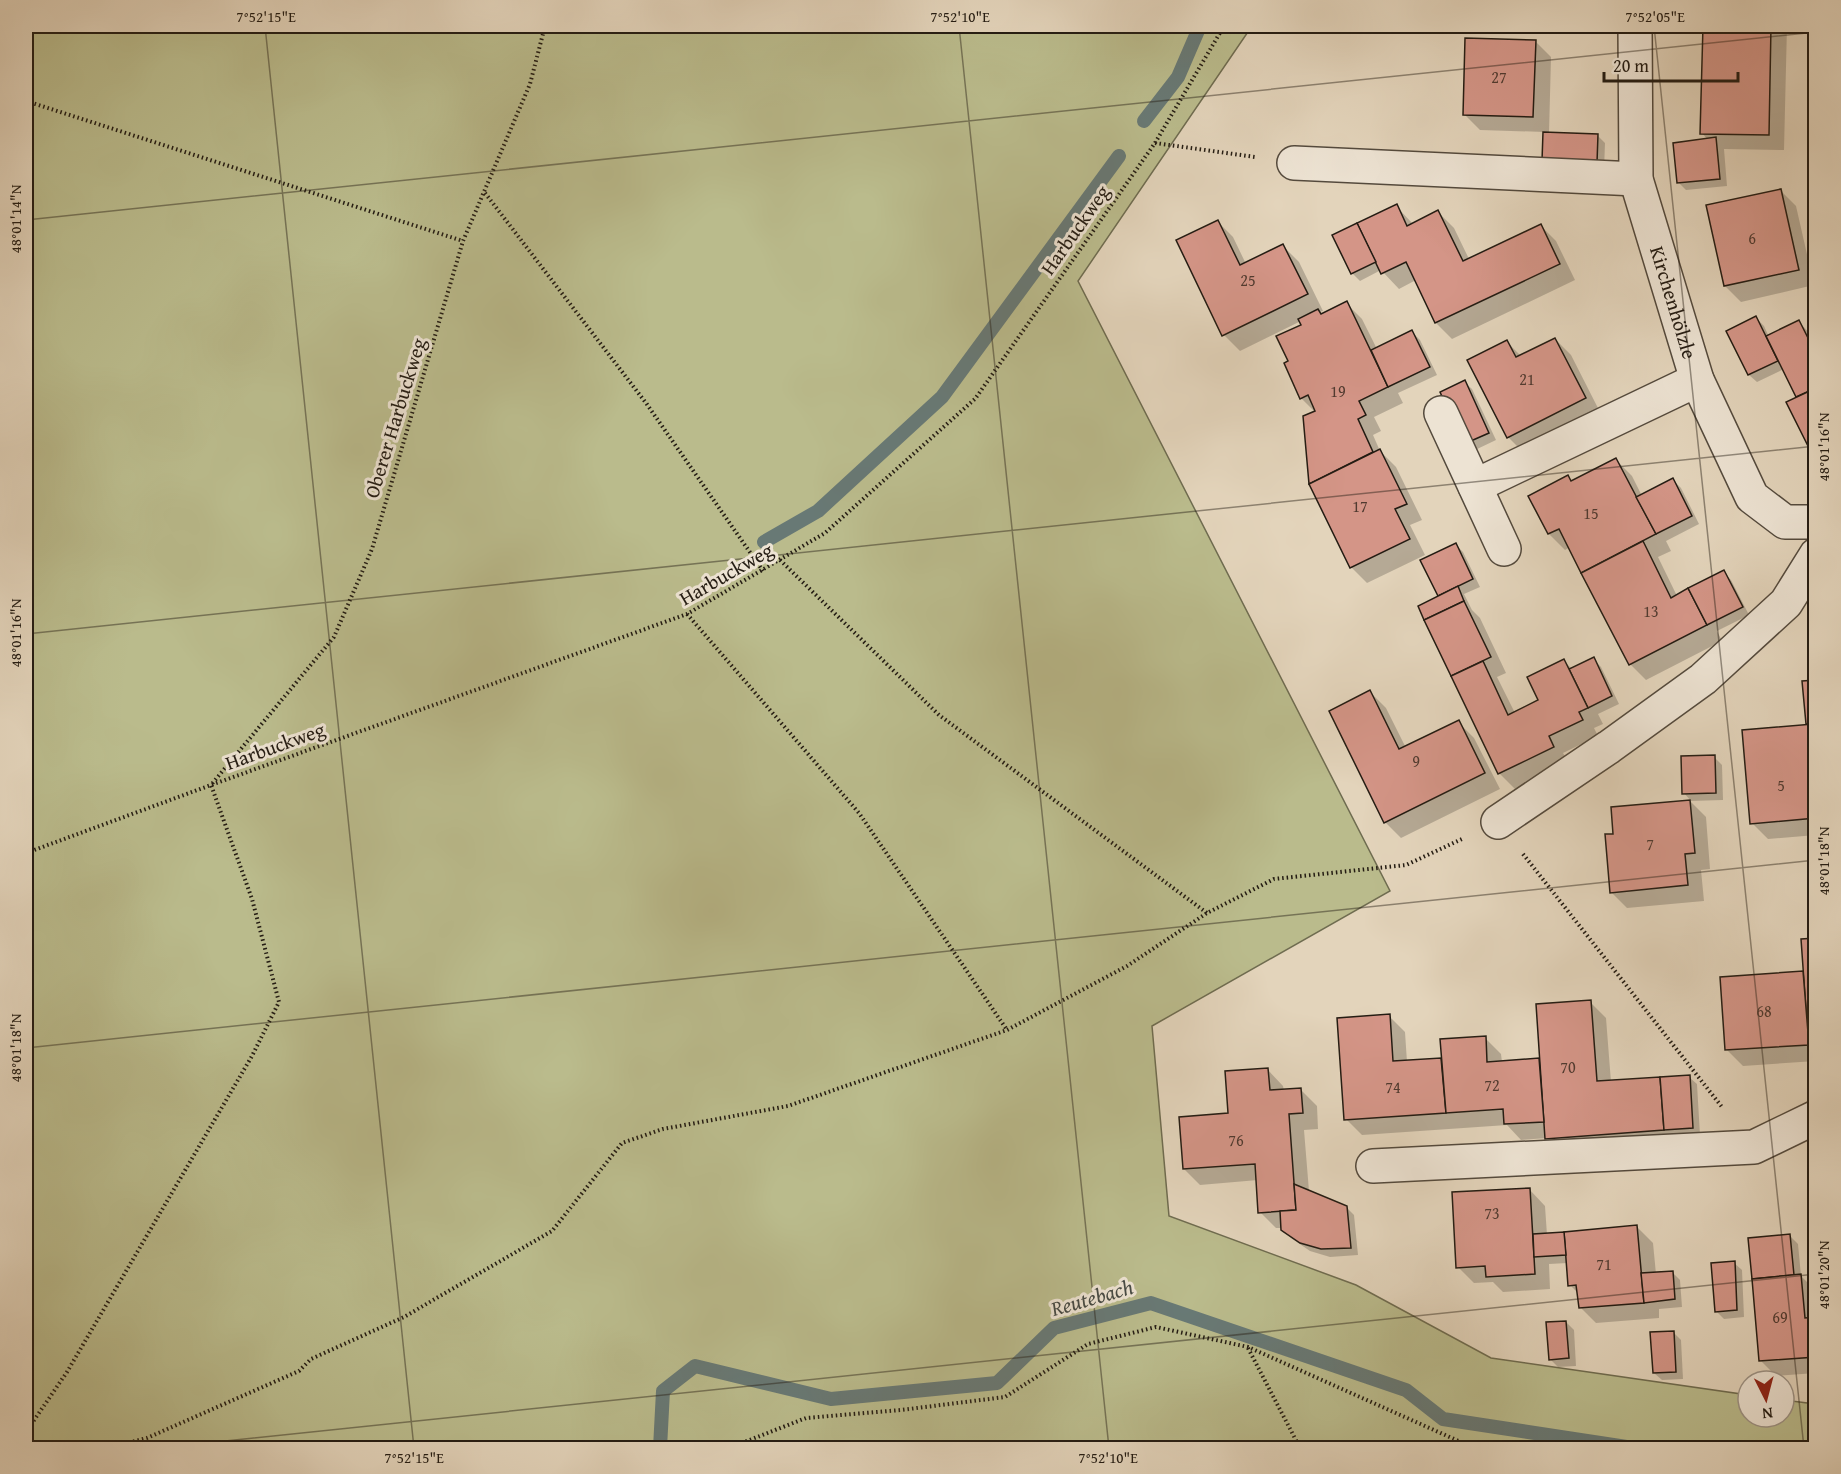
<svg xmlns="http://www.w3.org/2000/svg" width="1841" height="1474" font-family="'Gentium Book Plus',serif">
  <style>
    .green { fill: #babb8c; stroke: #6f6c50; stroke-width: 1.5 }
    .shadow { fill: #0003 }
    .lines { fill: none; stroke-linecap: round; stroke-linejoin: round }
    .stream { stroke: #687975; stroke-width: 14 }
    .building { fill: #d49587; stroke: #241c13; stroke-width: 1.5 }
    .minor-casing { stroke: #544a3d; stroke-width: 36 }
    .path { stroke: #241c13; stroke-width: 4; stroke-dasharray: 1.5 3; stroke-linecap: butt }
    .minor { stroke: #ede3d3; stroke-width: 33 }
    .ticks { fill: none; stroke: #241c13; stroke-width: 1.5; stroke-opacity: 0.45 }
    .labels { text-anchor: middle; stroke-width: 6; stroke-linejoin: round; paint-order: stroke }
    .number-label { font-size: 16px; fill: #503a30 }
    .street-label { font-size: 20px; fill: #241c13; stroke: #ede3d3 }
    .water-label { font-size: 21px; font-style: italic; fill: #464a44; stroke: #ede3d3 }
    .neatline { fill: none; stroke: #241c13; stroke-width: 2 }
    .ticks-label { font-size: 15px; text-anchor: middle; fill: #241c13 }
  </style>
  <rect width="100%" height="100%" fill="#e3d4bb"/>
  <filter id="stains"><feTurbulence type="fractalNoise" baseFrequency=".00333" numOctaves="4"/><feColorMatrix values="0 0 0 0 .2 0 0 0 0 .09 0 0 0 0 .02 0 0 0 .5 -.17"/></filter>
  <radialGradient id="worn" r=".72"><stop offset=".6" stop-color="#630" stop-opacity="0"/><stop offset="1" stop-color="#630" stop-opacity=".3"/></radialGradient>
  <polygon class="green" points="26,26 1252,26 1078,281 1390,891 1152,1026 1169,1216 1356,1285 1491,1358 1748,1395 1748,1417 1784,1417 1784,1400 1815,1404 1815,1448 1073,1448 1020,1444 1013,1448 26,1448"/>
  <g class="shadow">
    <polygon points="1704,26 1787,26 1784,150 1724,149 1727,186 1686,190 1678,182 1708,140 1702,133"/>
    <polygon points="1535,41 1551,57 1549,134 1598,136 1605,143 1604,170 1545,132 1480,130 1464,114"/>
    <polygon points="1780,190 1796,206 1814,285 1741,302 1725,286"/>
    <polygon points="1396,206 1413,224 1438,212 1454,228 1469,259 1540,225 1556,241 1575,280 1452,339 1436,323 1416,280 1399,289 1381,270 1360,281 1352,273"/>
    <polygon points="1217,221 1233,237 1246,264 1283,246 1299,262 1323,311 1319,312 1323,315 1346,303 1362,319 1377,349 1412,332 1420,340 1437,375 1398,393 1403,403 1374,417 1381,431 1373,435 1380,451 1396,467 1422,520 1410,525 1425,555 1367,583 1351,567 1310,483 1315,412 1301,398 1290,362 1303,326 1301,321 1240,351 1224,335"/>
    <polygon points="1756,318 1764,326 1769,337 1799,322 1816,340 1816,458 1798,398 1784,369 1757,382 1749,375 1728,332"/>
    <polygon points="1555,339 1571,355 1601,414 1524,453 1508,437 1507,342 1521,356"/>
    <polygon points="1464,382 1472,389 1496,440 1473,451"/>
    <polygon points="1616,460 1632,476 1642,496 1673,480 1681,488 1699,524 1666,541 1671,551 1658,557 1677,596 1723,572 1731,580 1749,615 1717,631 1722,641 1646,680 1630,664 1570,547 1565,550 1549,534 1530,496 1568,477 1573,482"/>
    <polygon points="1455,544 1463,552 1480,587 1464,594 1472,610 1480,618 1506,673 1497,677 1515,713 1540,701 1564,661 1572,669 1593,659 1601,667 1619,704 1598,714 1603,724 1594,728 1598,736 1563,753 1569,763 1515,789 1499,773 1420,606 1440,597"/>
    <polygon points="1816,681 1816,835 1768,839 1752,823 1808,726 1804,682"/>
    <polygon points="1370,692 1386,708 1406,748 1458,722 1474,738 1500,789 1401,838 1385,822"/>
    <polygon points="1714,757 1722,765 1723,800 1691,801 1684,793"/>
    <polygon points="1690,801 1706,817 1710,869 1701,870 1704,901 1627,908 1611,892 1615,835"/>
    <polygon points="1816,939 1816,1061 1743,1066 1727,1050 1722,979 1805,973"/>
    <polygon points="1590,1002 1606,1018 1611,1082 1689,1077 1697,1084 1700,1135 1563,1154 1547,1138 1521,1140 1507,1125 1362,1135 1346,1119 1389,1016 1405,1032 1407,1062 1443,1059 1485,1038 1501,1054 1502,1062 1541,1059"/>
    <polygon points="1267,1069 1283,1086 1284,1091 1301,1090 1317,1106 1318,1129 1304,1130 1309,1191 1346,1207 1354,1215 1358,1255 1330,1257 1310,1251 1291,1238 1283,1228 1276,1228 1260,1212 1258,1180 1200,1185 1184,1169"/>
    <polygon points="1529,1189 1545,1206 1547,1235 1637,1227 1653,1243 1656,1274 1672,1272 1680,1280 1682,1307 1659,1309 1659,1318 1596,1323 1580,1307 1579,1294 1570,1285 1568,1263 1549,1264 1550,1289 1503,1292 1493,1282 1474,1283 1458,1267"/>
    <polygon points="1790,1236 1798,1244 1801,1276 1816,1291 1816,1373 1776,1376 1760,1360"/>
    <polygon points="1734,1263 1742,1270 1744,1317 1724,1319 1716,1311"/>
    <polygon points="1566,1322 1574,1330 1576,1366 1558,1367 1550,1359"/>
    <polygon points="1673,1332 1681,1340 1683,1379 1662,1380 1654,1373"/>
  </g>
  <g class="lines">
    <g class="stream">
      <polyline points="1144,121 1178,77 1200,26"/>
      <polyline points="764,542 818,511 942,397 1119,156"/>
      <polyline points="660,1448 663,1391 695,1366 831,1399 997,1383 1054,1328 1151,1303 1406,1390 1443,1419 1633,1448"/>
    </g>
  </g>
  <g class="building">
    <polygon points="1703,26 1771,26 1769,135 1700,134"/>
    <polygon points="1465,38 1536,40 1533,117 1463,115"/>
    <polygon points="1543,132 1598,134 1597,163 1542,161"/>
    <polygon points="1716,137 1720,179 1677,183 1673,143"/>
    <polygon points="1781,189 1799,270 1724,286 1706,205"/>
    <polygon points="1397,204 1407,226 1438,210 1463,261 1541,224 1560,264 1435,323 1406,262 1381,274 1357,223"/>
    <polygon points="1218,220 1240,265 1283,244 1308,294 1222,336 1176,240"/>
    <polygon points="1357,223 1376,262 1351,274 1332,235"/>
    <polygon points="1347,301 1388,387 1359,401 1366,415 1358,419 1373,452 1309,484 1303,416 1315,411 1308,395 1300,399 1284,363 1288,361 1276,336 1301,325 1298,319 1318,309 1321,314"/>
    <polygon points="1756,316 1778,361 1748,375 1726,331"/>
    <polygon points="1799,320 1816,354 1816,388 1796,397 1766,336"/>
    <polygon points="1412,330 1430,367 1388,387 1371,350"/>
    <polygon points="1555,338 1586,398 1507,438 1467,360 1507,340 1516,357"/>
    <polygon points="1465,380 1489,433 1464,444 1440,392"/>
    <polygon points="1816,388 1816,460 1815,460 1786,402"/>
    <polygon points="1380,449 1407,504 1395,509 1410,539 1350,568 1309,484"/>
    <polygon points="1616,458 1656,534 1581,573 1559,529 1548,534 1528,496 1568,475 1571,481"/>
    <polygon points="1673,478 1692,516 1656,534 1636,497"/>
    <polygon points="1643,541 1671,598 1688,588 1707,625 1629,665 1581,573"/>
    <polygon points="1456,543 1473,579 1438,596 1420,560"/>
    <polygon points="1724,570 1743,607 1707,625 1688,588"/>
    <polygon points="1458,586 1464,601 1424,620 1418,606"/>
    <polygon points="1464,601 1491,657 1451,676 1424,620"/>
    <polygon points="1594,657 1612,696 1588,708 1569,669"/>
    <polygon points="1564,659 1588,708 1579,712 1583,720 1549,736 1554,747 1498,774 1451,676 1483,661 1508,715 1538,700 1527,677"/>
    <polygon points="1816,680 1816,735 1814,735 1813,724 1806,724 1802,681"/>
    <polygon points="1370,690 1399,749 1459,720 1485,773 1384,823 1329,711"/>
    <polygon points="1813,724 1816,753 1816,818 1750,824 1742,730"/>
    <polygon points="1715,755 1716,793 1682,794 1681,756"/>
    <polygon points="1690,800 1695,853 1685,854 1688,885 1610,893 1605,834 1613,834 1611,807"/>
    <polygon points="1816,938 1816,1052 1809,1052 1801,939"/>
    <polygon points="1803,971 1809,1045 1725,1050 1720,977"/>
    <polygon points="1591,1000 1597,1081 1660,1077 1664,1130 1545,1139 1536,1004"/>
    <polygon points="1390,1014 1393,1061 1441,1058 1446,1113 1344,1120 1337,1018"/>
    <polygon points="1486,1036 1487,1062 1539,1058 1544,1122 1504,1124 1503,1109 1446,1113 1440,1039"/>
    <polygon points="1268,1068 1270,1090 1301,1088 1303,1113 1289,1114 1296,1210 1258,1213 1255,1164 1183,1169 1179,1117 1228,1113 1225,1071"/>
    <polygon points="1690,1075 1693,1128 1664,1130 1660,1077"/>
    <polygon points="1294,1184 1347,1206 1351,1248 1321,1249 1300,1243 1281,1230 1280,1211 1296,1210"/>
    <polygon points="1530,1188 1535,1274 1486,1277 1485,1266 1456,1268 1452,1192"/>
    <polygon points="1637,1225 1644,1303 1579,1308 1576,1285 1568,1286 1564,1232"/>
    <polygon points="1564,1232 1566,1255 1534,1257 1533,1234"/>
    <polygon points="1790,1234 1794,1275 1752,1279 1748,1238"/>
    <polygon points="1735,1261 1737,1310 1715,1312 1711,1263"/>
    <polygon points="1673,1271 1675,1299 1644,1303 1641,1273"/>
    <polygon points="1801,1274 1805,1318 1816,1317 1816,1357 1759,1361 1752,1279"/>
    <polygon points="1566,1321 1569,1358 1549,1360 1546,1322"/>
    <polygon points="1674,1331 1676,1372 1653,1373 1650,1332"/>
  </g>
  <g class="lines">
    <g class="minor-casing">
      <g id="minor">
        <path id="s1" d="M1635,26L1636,179L1697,380L1752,497L1785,522H1816"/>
        <polyline points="1294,163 1636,179"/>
        <polyline points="1441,413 1504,549"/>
        <polyline points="1475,486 1697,380"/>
        <polyline points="1498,822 1609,747 1703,679 1786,603 1816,555"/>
        <polyline points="1373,1166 1754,1147 1816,1117"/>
      </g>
    </g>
    <g class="path">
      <polyline points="26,101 463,241"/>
      <polyline points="1155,143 1255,157"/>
      <polyline points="485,193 646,403 763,571"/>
      <polyline points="780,560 939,715 1207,913"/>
      <polyline points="687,614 859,813 1007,1030"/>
      <polyline points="26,853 211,785 687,614 825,533 975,399 1155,143 1224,26"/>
      <polyline points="1523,854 1722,1107"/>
      <polyline points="1248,1348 1300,1448"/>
      <polyline points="26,1432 67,1372 252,1056 279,1002 252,899 211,785 334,637 372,549 463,241 530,84 545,26"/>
      <polyline points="107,1448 147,1438 299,1371 311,1359 404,1317 552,1231 622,1143 663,1129 788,1106 1007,1030 1127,966 1207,913 1274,879 1406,865 1462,839"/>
      <polyline points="729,1448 806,1418 901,1410 1005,1397 1088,1344 1156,1327 1248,1347 1463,1443 1496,1448"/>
    </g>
    <use href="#minor" class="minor"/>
  </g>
  <path class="ticks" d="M265,26L414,1448M959,26L1109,1448M1654,26L1804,1448M26,220L1816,32M26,634L1816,446M26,1048L1816,860M159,1448L1816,1274"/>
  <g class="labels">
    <g class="number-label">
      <text x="1499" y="83">27</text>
      <text x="1752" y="244">6</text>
      <text x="1248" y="286">25</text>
      <text x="1527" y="385">21</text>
      <text x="1338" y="397">19</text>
      <text x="1360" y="512">17</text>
      <text x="1591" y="519">15</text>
      <text x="1651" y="617">13</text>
      <text x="1416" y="767">9</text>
      <text x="1781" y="791">5</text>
      <text x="1650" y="850">7</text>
      <text x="1764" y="1017">68</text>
      <text x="1568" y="1073">70</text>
      <text x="1492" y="1091">72</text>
      <text x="1393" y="1093">74</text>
      <text x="1236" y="1146">76</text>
      <text x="1492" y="1219">73</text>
      <text x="1604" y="1270">71</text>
      <text x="1780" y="1323">69</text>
    </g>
    <g class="street-label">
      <text transform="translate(1075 230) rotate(-55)" y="7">Harbuckweg</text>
      <text dy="7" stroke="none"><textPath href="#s1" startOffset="282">Kirchenhölzle</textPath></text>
      <text transform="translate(395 418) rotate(-73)" y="7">Oberer Harbuckweg</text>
      <text transform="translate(726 574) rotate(-30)" y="7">Harbuckweg</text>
      <text transform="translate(275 746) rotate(-20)" y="7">Harbuckweg</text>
    </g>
    <g class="water-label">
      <text transform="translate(1092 1298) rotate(-16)" y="7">Reutebach</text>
    </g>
  </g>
  <rect width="1841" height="1474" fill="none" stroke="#e3d4bb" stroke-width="66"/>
  <g transform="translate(1766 1399) rotate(174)"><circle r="28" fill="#ede3d3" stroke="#9d9386" stroke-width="1.5"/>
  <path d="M0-4.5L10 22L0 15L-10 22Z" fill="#8f2418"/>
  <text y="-9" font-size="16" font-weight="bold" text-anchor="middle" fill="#241c13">N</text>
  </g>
  <path d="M1604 72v9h134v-9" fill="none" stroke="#241c13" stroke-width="3"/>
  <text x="1613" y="72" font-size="18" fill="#241c13" stroke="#ede3d3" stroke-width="4.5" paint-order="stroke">20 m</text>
  <rect x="33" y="33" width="1775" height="1408" class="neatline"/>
  <g class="ticks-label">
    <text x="266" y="22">7°52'15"E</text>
    <text x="960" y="22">7°52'10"E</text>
    <text x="1655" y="22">7°52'05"E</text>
    <text transform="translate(16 219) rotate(-90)" y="5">48°01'14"N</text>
    <text transform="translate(1824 447) rotate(-90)" y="5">48°01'16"N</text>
    <text transform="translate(16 633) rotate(-90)" y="5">48°01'16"N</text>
    <text transform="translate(1824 861) rotate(-90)" y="5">48°01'18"N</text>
    <text transform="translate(16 1048) rotate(-90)" y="5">48°01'18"N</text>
    <text transform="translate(1824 1275) rotate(-90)" y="5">48°01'20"N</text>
    <text x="414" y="1463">7°52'15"E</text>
    <text x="1108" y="1463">7°52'10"E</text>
  </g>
  <rect width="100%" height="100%" filter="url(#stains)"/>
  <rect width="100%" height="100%" fill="url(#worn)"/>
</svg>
